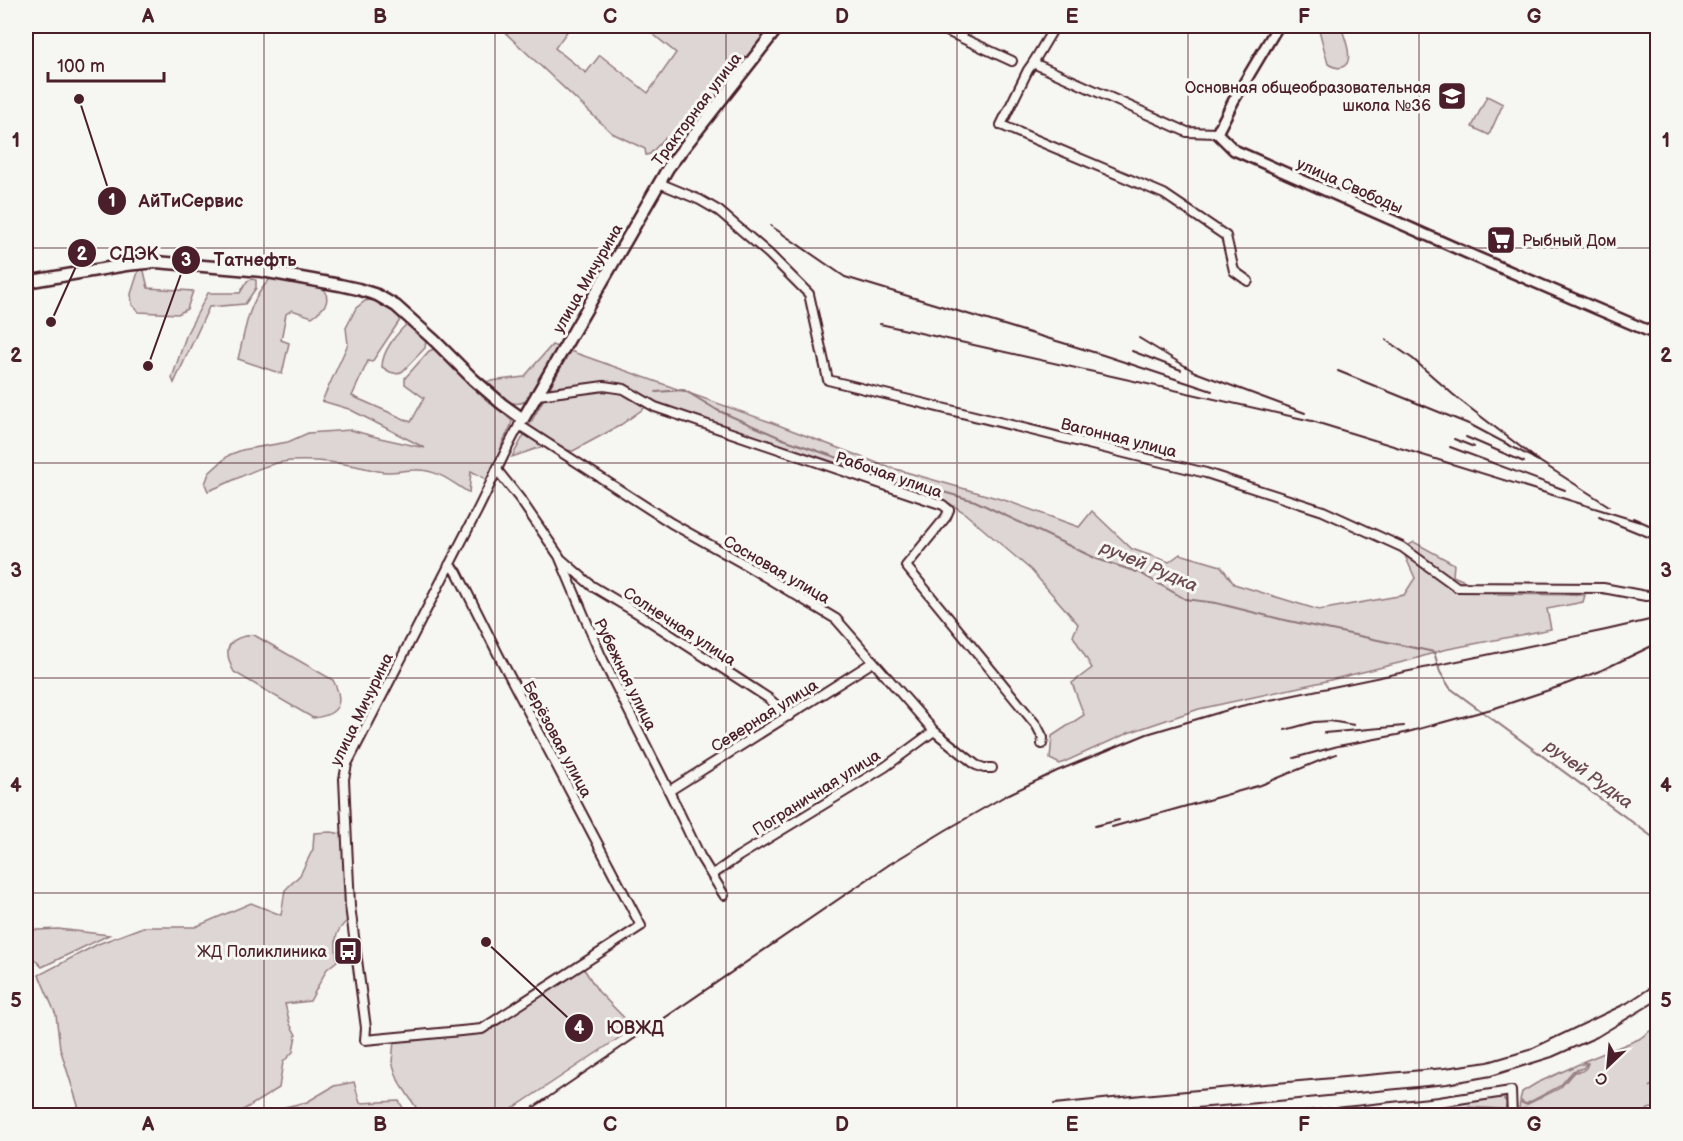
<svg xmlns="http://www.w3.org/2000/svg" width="1683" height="1141" font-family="'Balsamiq Sans',sans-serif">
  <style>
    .green { fill: #ddd6d5; stroke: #947a80; stroke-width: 1.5 }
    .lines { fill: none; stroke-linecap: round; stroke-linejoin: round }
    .stream { stroke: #8e747a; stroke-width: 2 }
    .minor-casing { stroke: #4a1f2b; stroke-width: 12 }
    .tertiary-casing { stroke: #4a1f2b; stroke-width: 14 }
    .secondary-casing { stroke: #4a1f2b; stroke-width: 15 }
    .minor { stroke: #f6f6f2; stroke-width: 8 }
    .tertiary { stroke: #f6f6f2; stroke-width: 9 }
    .secondary { stroke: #f6f6f2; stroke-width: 10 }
    .rail { stroke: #4a1f2b; stroke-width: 2 }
    .grid { fill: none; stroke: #4a1f2b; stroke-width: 1.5; stroke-opacity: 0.55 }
    .labels { text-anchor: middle; stroke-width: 6; stroke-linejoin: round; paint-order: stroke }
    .poi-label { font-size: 16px; fill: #4a1f2b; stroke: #f6f6f2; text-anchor: end }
    .street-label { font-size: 16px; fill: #4a1f2b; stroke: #f6f6f2 }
    .water-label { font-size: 18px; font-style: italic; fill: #6c4a52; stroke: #f6f6f2 }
    .leader { fill: none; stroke: #4a1f2b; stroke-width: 2 }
    .callout-dot { fill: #4a1f2b; stroke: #f6f6f2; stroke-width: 2 }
    .mark-label { font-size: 18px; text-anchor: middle; font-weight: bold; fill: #fff }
    .callout-label { font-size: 18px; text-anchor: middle; font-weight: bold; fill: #4a1f2b; stroke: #f6f6f2; stroke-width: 6; stroke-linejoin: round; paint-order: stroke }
    .neatline { fill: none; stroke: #4a1f2b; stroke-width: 2 }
    .grid-label { font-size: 20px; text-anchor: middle; font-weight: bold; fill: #4a1f2b }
  </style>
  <rect width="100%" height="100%" fill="#f6f6f2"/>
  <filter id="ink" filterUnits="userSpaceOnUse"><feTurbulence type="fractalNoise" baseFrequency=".0167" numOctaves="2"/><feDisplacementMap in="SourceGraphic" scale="12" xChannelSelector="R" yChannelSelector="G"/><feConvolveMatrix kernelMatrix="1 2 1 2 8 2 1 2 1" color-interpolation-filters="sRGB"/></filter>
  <g filter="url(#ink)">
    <g class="green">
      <polygon points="498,26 571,26 555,48 586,73 600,55 648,93 676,53 643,26 772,26 707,110 685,126 670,141 665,138 650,154 646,155 645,149 612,133"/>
      <path d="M1318,26H1341C1344,36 1356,63 1342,67C1337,69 1333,67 1328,64Z"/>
      <polygon points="1487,96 1503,104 1489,135 1472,127"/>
      <polygon points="141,268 144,271 148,288 193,291 187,309 178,314 139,312 132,305 131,294 139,269"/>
      <path d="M271,278L321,285C333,300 325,308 312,317L292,310L286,314L281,340L289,343L282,374L238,359C246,328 247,302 271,278Z"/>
      <polygon points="252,279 256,280 256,288 245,304 209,307 174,383 172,378 187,333 208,293 240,293 247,281"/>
      <path d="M373,299L398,313L400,320L372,362L368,361L352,396L411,422L424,398L405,384V378L429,351L434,349L438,350L454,368L512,421C510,434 498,442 502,454L487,484L484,478L471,471L469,493C452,482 437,469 415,470C406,470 397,472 387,472C376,472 366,468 356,466C335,462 312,460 291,461C261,463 236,481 208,491L205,484L209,473L229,455L242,450L288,442L308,433L351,430L380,438L425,448L349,409L322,401L348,344L346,328L356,308L365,301Z"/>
      <path d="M408,323L426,340L425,348L403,371L398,374L390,372L382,367C382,351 397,333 408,323Z"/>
      <path d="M552,345L560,348L526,401C509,410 495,392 483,382L524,377Z"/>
      <polygon points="570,351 773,423 885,466 1007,501 1079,527 1092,511 1132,549 1169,562 1180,554 1221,566 1234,584 1319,610 1404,595 1415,578 1402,549 1414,542 1454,564 1453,576 1495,594 1585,595 1583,602 1547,609 1551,629 1443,650 1411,660 1322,682 1199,709 1128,733 1060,764 1050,759 1052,736 1084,715 1072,683 1092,668 1073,636 1078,624 1031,570 962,511 939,497 653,402 619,426 573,451 541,447 512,457"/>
      <path d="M254,635L333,680C345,703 339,715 313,718L234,672C222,649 227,637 254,635Z"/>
      <path d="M331,832L342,834L347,921C332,934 336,943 337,961L327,969L310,1001L285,1004L290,1024L296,1035L293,1052L283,1062L279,1088L235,1115H81L60,1048L56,1015L39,975L98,944L143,927H195L251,903L281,915L285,890L300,875L313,849L314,833Z"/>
      <polygon points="26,928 38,930 58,929 109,935 42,967 31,956 26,958"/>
      <path d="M582,966L598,991L634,1028L503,1115H421L398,1080L392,1062L394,1041C424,1037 456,1038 486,1031Z"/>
      <polygon points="1657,1026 1657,1081 1649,1087 1657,1082 1657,1107 1648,1109 1644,1115 1574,1116 1529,1108 1519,1109 1520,1102 1526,1105 1560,1088 1574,1072 1582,1071 1586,1068 1588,1063 1582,1062 1639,1039"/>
      <polygon points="1579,1064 1587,1064 1583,1068 1573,1071 1560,1086 1526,1104 1520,1100 1522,1092 1537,1083"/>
      <polygon points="354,1082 360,1103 399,1101 407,1115 269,1115 285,1107 307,1102 334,1086"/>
      <polygon points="1502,1097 1507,1103 1504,1113 1502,1109 1467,1107 1450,1113 1422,1115 1351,1116 1365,1112 1447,1105"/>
    </g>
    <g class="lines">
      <polyline class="stream" points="656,392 684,390 717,410 783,439 911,483 975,501 1097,559 1140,573 1185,599 1216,603 1280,619 1434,652 1440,672 1450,688 1658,841"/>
      <g class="minor-casing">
        <g id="minor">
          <polyline points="936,26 1012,61"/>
          <polyline points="1055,26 1033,63 1028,70 1001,125 1164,194 1226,236 1234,271 1248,281"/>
          <polyline points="1033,63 1187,132 1217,133"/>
          <polyline points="659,183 700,200 719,211 769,254 809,294 828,380 1206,473 1323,511 1402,547 1457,587 1603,588 1646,596 1658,595"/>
          <polyline points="538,395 604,386 624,389 655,407 943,505 949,510 946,517 906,566 1037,726 1043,738 1042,744"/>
          <polyline points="519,425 671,523 744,564 836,619 934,731 976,765 984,768 992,768"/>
          <polyline points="497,470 520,499 559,556 601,656 669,791 700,856 724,895"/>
          <polyline points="561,559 592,586 634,611 768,698 789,716"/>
          <path d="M449,565L457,572L499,656L641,926L482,1029L365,1040L366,1028L350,906L344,779L347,764C389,682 432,599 474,517C491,485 504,450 523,419"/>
          <polyline points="669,791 873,662"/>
          <polyline points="712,875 739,856 885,767 934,731"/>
          <polyline points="1308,1116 1439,1102 1511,1091 1512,1116"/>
        </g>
      </g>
      <g class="tertiary-casing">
        <polyline id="tertiary" points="1278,26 1234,100 1217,133 1234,150 1476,257 1658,335"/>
      </g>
      <g class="secondary-casing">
        <polyline id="secondary" points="26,282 126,265 156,262 262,271 340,285 358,289 377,295 396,306 435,341 473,379 502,404 523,419 668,168 779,26"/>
      </g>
      <use href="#minor" class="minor"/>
      <use href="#tertiary" class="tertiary"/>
      <use href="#secondary" class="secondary"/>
      <g class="rail">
        <polyline points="771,226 845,277 1103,355 1212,391"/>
        <polyline points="880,324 1312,421 1640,522"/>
        <polyline points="1139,338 1195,372 1305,413"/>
        <polyline points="1132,351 1181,370"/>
        <polyline points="1338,371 1471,425 1539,461 1457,398 1413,359 1386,340"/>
        <polyline points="1466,437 1524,462"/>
        <polyline points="1454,439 1474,447"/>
        <polyline points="1450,447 1565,490"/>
        <polyline points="1533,458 1539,461 1609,506"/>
        <polyline points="1599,517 1658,541"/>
        <polyline points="1633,518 1658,529"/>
        <polyline points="1285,730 1314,722 1330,721 1354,725"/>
        <polyline points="1324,733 1404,726"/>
        <polyline points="1294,758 1338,746 1397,735 1495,708 1561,686 1602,670 1658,643"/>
        <polyline points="1095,826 1119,820"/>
        <polyline points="1112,827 1261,785 1336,754"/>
        <polyline points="1054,1104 1142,1095 1445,1068 1488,1062 1529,1050 1627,1003 1658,983"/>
        <polyline points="521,1116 890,864 946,830 1005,796 1057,771 1147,734 1241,706 1606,630 1658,618"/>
        <polyline points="1094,1116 1247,1104 1447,1084 1491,1076 1552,1057 1597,1037 1658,1000"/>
      </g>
    </g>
  </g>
  <path class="grid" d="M264,26V1116M495,26V1116M726,26V1116M957,26V1116M1188,26V1116M1419,26V1116M26,248H1658M26,463H1658M26,678H1658M26,893H1658"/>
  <defs>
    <g id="school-square" transform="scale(1.5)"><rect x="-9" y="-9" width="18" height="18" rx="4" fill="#4a1f2b" stroke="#f6f6f2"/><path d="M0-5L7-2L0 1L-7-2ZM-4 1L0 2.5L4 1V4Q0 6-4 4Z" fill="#fff"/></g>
    <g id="supermarket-square" transform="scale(1.5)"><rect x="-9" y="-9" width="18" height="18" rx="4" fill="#4a1f2b" stroke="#f6f6f2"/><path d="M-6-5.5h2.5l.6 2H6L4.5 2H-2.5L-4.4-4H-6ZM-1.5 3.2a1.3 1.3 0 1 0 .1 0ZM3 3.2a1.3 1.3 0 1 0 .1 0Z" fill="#fff"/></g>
    <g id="bus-square" transform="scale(1.5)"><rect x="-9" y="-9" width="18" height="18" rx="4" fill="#4a1f2b" stroke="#f6f6f2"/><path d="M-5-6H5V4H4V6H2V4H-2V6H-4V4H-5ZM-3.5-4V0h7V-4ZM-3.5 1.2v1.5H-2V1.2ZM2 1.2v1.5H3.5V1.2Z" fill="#fff"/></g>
  </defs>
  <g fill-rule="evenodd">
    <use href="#school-square" x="1452" y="96"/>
    <use href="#supermarket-square" x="1501" y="240"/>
    <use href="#bus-square" x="348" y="951"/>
  </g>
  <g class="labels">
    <g class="poi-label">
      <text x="1431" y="93">Основная общеобразовательная<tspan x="1431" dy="18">школа №36</tspan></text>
      <text x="1522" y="246" text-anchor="start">Рыбный Дом</text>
      <text x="327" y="957">ЖД Поликлиника</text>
    </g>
    <g class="street-label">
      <text transform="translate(696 109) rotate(-53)" y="6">Тракторная улица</text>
      <text transform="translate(1350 185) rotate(24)" y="6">улица Свободы</text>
      <text transform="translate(587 278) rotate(-60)" y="6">улица Мичурина</text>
      <text transform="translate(1119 437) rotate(14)" y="6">Вагонная улица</text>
      <text transform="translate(889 474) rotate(19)" y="6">Рабочая улица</text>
      <text transform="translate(777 569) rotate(30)" y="6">Сосновая улица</text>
      <text transform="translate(680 626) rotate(33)" y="6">Солнечная улица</text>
      <text transform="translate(626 674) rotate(64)" y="6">Рубежная улица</text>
      <text transform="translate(361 709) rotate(-64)" y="6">улица Мичурина</text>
      <text transform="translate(764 715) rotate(-32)" y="6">Северная улица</text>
      <text transform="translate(558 739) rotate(62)" y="6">Берёзовая улица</text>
      <text transform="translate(816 792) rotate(-32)" y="6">Пограничная улица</text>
    </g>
    <g class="water-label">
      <text transform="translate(1149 566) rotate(23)" y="6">ручей Рудка</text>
      <text transform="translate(1589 774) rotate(36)" y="6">ручей Рудка</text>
    </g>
  </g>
  <path class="leader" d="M79 99L112 201M51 322L82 253M148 366L186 260M486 942L579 1028"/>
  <g class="callout-dot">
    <circle cx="79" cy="99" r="6"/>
    <circle cx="51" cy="322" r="6"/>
    <circle cx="148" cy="366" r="6"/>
    <circle cx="486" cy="942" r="6"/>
    <circle cx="112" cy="201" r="15"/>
    <circle cx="82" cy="253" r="15"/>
    <circle cx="186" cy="260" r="15"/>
    <circle cx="579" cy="1028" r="15"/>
  </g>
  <g class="mark-label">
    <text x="112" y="207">1</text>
    <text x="82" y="260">2</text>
    <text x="186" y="266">3</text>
    <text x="579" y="1034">4</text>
  </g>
  <g class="callout-label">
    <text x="191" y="207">АйТиСервис</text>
    <text x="134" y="260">СДЭК</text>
    <text x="255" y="266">Татнефть</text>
    <text x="635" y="1034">ЮВЖД</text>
  </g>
  <rect width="1683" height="1141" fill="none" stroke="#f6f6f2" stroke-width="66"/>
  <g transform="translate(1608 1066) rotate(206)" stroke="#f6f6f2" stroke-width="4.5" paint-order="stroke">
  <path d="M0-4.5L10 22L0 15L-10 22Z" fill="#4a1f2b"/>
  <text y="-9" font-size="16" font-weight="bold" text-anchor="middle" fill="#4a1f2b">С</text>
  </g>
  <path d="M48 72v9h116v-9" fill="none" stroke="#4a1f2b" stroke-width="3"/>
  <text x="57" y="72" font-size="18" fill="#4a1f2b" stroke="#f6f6f2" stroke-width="4.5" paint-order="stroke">100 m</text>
  <rect x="33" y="33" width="1617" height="1075" class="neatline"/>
  <g class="grid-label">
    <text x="148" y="23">A</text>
    <text x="380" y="23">B</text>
    <text x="610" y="23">C</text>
    <text x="842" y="23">D</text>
    <text x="1072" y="23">E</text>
    <text x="1304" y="23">F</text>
    <text x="1534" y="23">G</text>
    <text x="16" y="147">1</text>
    <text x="1666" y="147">1</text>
    <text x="16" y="362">2</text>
    <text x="1666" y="362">2</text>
    <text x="16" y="577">3</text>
    <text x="1666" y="577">3</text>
    <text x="16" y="792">4</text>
    <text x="1666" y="792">4</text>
    <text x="16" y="1007">5</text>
    <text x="1666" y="1007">5</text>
    <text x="148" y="1131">A</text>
    <text x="380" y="1131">B</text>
    <text x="610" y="1131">C</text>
    <text x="842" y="1131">D</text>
    <text x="1072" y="1131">E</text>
    <text x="1304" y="1131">F</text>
    <text x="1534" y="1131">G</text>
  </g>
</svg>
